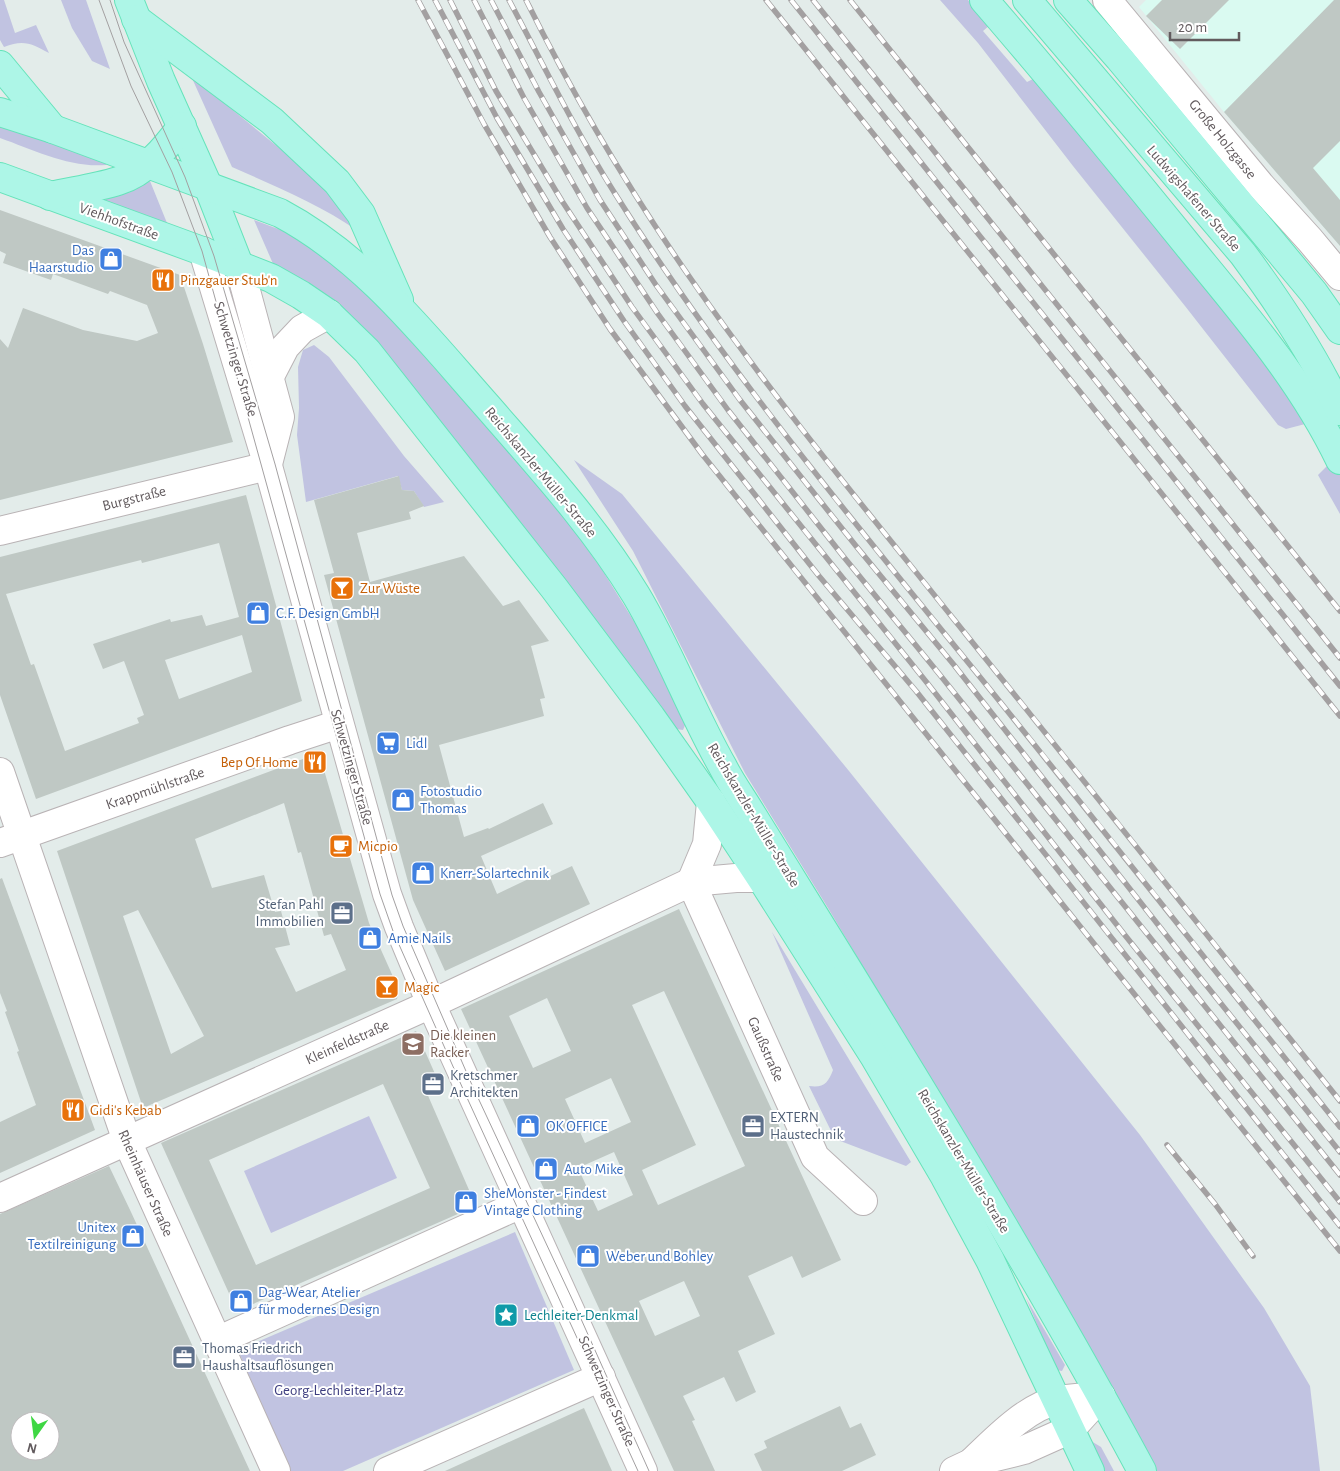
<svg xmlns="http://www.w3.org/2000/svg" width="1340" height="1471" font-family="'Alegreya Sans',sans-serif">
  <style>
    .commercial { fill: #dafaf1 }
    .green { fill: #c1c3e1 }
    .building { fill: #bfc8c4; fill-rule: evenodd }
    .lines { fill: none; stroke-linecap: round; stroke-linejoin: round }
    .minor-casing { stroke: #b9b3b5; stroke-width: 30 }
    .major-casing { stroke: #65e3ba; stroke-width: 30 }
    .minor { stroke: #fff; stroke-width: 28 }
    .major { stroke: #adf6e7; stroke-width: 28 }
    .tram { stroke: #a3a0a1; stroke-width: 1 }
    .rail-casing { stroke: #a3a0a1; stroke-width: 5.5 }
    .rail { stroke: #fff; stroke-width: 4; stroke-dasharray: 11; stroke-linecap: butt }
    .labels { text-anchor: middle; stroke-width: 4; stroke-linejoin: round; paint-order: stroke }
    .street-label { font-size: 15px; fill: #625b5e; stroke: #fff }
    .shop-label { font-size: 15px; fill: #366cbe; stroke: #fff; text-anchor: start }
    .food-label { font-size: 15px; fill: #c56008; stroke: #fff; text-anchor: start }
    .service-label { font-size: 15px; fill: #4e5e75; stroke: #fff; text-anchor: start }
    .education-label { font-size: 15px; fill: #785e54; stroke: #fff; text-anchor: start }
    .culture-label { font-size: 15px; fill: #0d838f; stroke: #fff; text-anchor: start }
    .park-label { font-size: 15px; fill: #3d3d7f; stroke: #fff }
  </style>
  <rect width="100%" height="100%" fill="#e3ecea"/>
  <polygon class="commercial" points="1146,0 1340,0 1340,246 1224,112 1139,7"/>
  <g class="green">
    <path d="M0,0H4L15,33L36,25L49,53C32,44 24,39 4,47L0,40Z"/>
    <polygon points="61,0 86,0 110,69 92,61 72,28"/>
    <polygon points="940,0 968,0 990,25 983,31 1027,82 1035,78 1219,296 1309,423 1286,429 1278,425 1185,306 1073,166 978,43"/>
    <path d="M191,76L289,156L333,198L358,231C319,204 275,186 232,167Z"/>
    <path d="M0,124L108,162L106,165C69,168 34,150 0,138Z"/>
    <polygon points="150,181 167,223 165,225 104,202 107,198 130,192"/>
    <polygon points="254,220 281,230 329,258 362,289 406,336 558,508 601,568 648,644 686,723 683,730 676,729 601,627 389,357 274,266"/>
    <polygon points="314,345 329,357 404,456 444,502 424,507 414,491 402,490 398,476 306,502 297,435 299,408 298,367 303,350"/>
    <polygon points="574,460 622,494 849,771 1140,1135 1264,1308 1310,1386 1320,1471 1156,1471 1032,1251 828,908 745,773 633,551"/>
    <polygon points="1333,460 1340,472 1340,514 1318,475"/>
    <path d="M772,932L911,1162L906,1166L835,1139L809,1086C824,1088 828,1083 833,1070Z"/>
    <polygon points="369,1116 397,1178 271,1233 244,1171"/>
    <polygon points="515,1232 574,1370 343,1471 290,1471 238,1350"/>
    <polygon points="1026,1298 1065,1365 1062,1371 1056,1370"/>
    <polygon points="1091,1441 1101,1447 1114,1471 1105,1471"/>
  </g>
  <g class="building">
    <polygon points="1162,0 1229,0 1180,49 1146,16"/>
    <polygon points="1334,0 1340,0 1340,141 1313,168 1340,200 1340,246 1224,112"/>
    <polygon points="0,210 180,275 203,344 233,442 0,500 0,339 8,348 23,308 83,330 137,341 158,333 147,305 110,291 108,294 53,274 51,280 3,263 6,254 0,251"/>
    <polygon points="399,476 402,490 414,491 424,506 409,512 411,519 357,533 370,582 464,556 503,606 519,600 549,641 531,646 545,698 540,699 544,716 439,745 464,837 488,828 489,829 543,803 553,824 481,856 497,894 541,873 544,879 572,866 590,904 445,971 413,900 324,575 334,573 314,500"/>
    <path d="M246,495L302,701L36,799L0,695V557ZM219,543L239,617L206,626L202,615L171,622L170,619L93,644L103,669L124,661L144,715L137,718L139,723L65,751L34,664L31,665L6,594L141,560L142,563ZM242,635L252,672L179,699L165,660Z"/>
    <path d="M319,753L369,923L399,990L397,999L143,1108L57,851ZM284,803L298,853L301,852L324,936L331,934L346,970L296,992L275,948L290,945L281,911L275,912L264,875L212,888L195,839ZM138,910L204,1036L171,1054L123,916Z"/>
    <polygon points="2,878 95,1130 0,1173 0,1122 36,1105 17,1052 19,1051 5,1012 7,1011 0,993 0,879"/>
    <path d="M679,909L841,1260L802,1278L792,1256L748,1276L775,1334L738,1351L756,1392L736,1402L724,1377L683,1396L695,1420L692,1421L715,1471H674L461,1009ZM664,991L745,1166L658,1205L642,1170L696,1145L632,1005ZM547,998L571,1051L533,1068L509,1016ZM611,1078L631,1122L585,1143L565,1099ZM614,1152L633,1195L598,1211L578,1168ZM684,1281L700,1316L655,1336L639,1301Z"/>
    <path d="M416,1031L440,1085L426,1091L476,1206L237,1311L161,1143ZM383,1084L430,1188L256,1265L209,1160Z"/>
    <path d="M109,1166L131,1212L250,1471H0V1214ZM20,1421H50V1451H20Z"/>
    <polygon points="840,1406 850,1428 861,1423 876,1455 842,1471 762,1471 754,1454 767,1448 764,1441"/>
    <polygon points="584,1408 612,1471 445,1471 489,1451"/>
  </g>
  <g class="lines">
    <g class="minor-casing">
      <g id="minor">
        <polyline points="1107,0 1262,187 1310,240 1340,276"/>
        <polyline points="203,251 268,466 387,894 399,927 431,1004 643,1471"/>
        <polyline points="239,265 280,417 268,464"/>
        <polyline points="270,376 285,347 302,329 329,314"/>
        <polyline points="0,531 268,466"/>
        <polyline points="0,772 127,1141 276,1471"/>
        <polyline points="0,843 290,740 339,724"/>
        <polyline points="691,882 815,1157 863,1201"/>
        <polyline points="691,882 707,844 711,802"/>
        <polyline points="0,1198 431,1004 691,882 736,878 761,878"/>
        <polyline points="217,1341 521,1204"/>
        <path d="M972,1462C995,1440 1027,1406 1059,1400C1073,1398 1087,1397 1101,1396"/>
        <polyline points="388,1471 601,1377"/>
        <polyline points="954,1471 971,1463 1024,1450 1071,1429 1101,1396"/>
      </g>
    </g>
    <g class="major-casing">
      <g id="major">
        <polyline points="129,0 161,81 208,186 239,265"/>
        <path d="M984,0C1054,81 1122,164 1190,248C1245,315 1302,381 1340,460"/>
        <path d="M1027,0L1243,254C1280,304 1314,355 1340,411"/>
        <polyline points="1068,0 1119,58 1314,293 1340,330"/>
        <polyline points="136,19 272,121 337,182 361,214 399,300"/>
        <polyline points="0,65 53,129"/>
        <path d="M0,112L53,129L280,213C365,258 425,336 488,407C540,467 594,526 636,595C669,650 691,711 723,767C731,783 742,798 751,813C885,1030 1021,1246 1142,1471"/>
        <polyline points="0,177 202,251 271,278 301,295 329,314 367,351 554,588 651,717 711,802 761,878 874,1056 945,1177 990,1260 1090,1471"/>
        <path d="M50,196C72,191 96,188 118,181C146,172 165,149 182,126"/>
      </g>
    </g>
    <use href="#minor" class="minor"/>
    <use href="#major" class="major"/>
    <g class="tram">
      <polyline points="99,0 131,86 172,172 202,251 380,894 393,931 463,1089 638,1471"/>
      <polyline points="110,0 124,42 185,177 214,256 275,464 392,895 403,926 472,1085 573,1301 649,1471"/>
    </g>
    <g class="rail-casing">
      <g id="rail">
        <polyline points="418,0 484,124 550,237 610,329 702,454 1340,1251"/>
        <polyline points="435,0 497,118 563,229 624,321 685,406 819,576 916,691 1340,1226"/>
        <polyline points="450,0 496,91 562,201 632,307 703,404 928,684 1124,934 1340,1202"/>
        <polyline points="474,0 524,98 587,208 658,314 728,410 843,556 940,675 1340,1175"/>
        <polyline points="491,0 539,92 600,200 656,285 740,400 856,546 954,665 1174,945 1340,1152"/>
        <path d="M509,0C543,64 575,130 614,192C727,373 867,537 1001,703C1115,844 1227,986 1340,1127"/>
        <path d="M526,0C574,97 629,190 691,279C772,396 863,506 952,617C1082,778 1211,940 1340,1101"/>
        <polyline points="766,0 1340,716"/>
        <polyline points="791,0 1340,686"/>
        <polyline points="813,0 1340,658"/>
        <polyline points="850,0 1340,611"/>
        <polyline points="1167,1145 1215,1204 1253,1256"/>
      </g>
    </g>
    <use href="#rail" class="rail"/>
  </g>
  <defs>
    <g id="shop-square" transform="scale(1.25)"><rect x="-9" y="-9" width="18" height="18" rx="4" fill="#3f7fe0" stroke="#fff"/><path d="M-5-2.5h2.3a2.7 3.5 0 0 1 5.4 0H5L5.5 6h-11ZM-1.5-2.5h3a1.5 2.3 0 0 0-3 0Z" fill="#fff"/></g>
    <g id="restaurant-square" transform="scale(1.25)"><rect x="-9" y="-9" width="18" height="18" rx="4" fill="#e8710a" stroke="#fff"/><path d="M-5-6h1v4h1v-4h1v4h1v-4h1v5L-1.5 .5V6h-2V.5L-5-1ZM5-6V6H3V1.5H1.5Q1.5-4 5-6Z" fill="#fff"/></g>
    <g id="bar-square" transform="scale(1.25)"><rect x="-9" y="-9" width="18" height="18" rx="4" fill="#e8710a" stroke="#fff"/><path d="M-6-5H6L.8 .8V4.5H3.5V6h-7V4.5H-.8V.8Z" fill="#fff"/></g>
    <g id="supermarket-square" transform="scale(1.25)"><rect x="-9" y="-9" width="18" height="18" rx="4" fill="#3f7fe0" stroke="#fff"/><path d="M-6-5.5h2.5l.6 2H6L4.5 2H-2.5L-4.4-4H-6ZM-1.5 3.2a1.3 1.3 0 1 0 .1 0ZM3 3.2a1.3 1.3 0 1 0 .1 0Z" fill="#fff"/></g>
    <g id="cafe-square" transform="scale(1.25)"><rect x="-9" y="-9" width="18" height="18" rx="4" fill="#e8710a" stroke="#fff"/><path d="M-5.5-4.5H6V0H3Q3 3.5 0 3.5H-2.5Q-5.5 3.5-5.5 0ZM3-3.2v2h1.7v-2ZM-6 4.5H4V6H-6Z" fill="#fff"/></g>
    <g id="office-square" transform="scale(1.25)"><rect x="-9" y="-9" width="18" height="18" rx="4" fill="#5c6f8a" stroke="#fff"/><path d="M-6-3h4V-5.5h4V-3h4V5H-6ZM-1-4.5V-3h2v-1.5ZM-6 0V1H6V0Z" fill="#fff"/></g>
    <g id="school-square" transform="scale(1.25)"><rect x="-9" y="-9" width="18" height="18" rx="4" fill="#8d6e63" stroke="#fff"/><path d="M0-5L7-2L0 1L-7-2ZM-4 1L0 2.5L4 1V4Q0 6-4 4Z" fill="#fff"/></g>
    <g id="sight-square" transform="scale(1.25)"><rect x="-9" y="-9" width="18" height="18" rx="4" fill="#0f9aa8" stroke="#fff"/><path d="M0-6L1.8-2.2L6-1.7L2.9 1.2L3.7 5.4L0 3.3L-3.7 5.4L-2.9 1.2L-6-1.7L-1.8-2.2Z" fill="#fff"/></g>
  </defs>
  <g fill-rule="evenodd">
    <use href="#shop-square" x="111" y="259"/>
    <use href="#restaurant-square" x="163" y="280"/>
    <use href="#bar-square" x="342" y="588"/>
    <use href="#shop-square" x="258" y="613"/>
    <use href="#supermarket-square" x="388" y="743"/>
    <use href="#restaurant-square" x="315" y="762"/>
    <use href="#shop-square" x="403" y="800"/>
    <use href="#cafe-square" x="341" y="846"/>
    <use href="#shop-square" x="423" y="873"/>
    <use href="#office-square" x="342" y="913"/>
    <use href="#shop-square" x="370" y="938"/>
    <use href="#bar-square" x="387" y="987"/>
    <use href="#school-square" x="413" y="1044"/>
    <use href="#office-square" x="433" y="1084"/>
    <use href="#restaurant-square" x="73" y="1110"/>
    <use href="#shop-square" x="528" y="1126"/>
    <use href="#office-square" x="753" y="1126"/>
    <use href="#shop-square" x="546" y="1169"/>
    <use href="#shop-square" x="466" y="1202"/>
    <use href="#shop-square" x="133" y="1236"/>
    <use href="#shop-square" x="588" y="1256"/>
    <use href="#shop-square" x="241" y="1301"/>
    <use href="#sight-square" x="506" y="1315"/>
    <use href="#office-square" x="184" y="1357"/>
  </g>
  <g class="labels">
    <g class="street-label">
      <text transform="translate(1223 139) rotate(51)" y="5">Große Holzgasse</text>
      <text transform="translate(1194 198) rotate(49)" y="5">Ludwigshafener Straße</text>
      <text transform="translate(119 221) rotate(20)" y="5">Viehhofstraße</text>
      <text transform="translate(236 359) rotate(73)" y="5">Schwetzinger Straße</text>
      <text transform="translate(541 472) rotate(50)" y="5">Reichskanzler-Müller-Straße</text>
      <text transform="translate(134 498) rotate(-14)" y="5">Burgstraße</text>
      <text transform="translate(352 767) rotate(74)" y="5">Schwetzinger Straße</text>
      <text transform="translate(155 788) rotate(-19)" y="5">Krappmühlstraße</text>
      <text transform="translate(754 815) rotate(59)" y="5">Reichskanzler-Müller-Straße</text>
      <text transform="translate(347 1042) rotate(-24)" y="5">Kleinfeldstraße</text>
      <text transform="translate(766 1049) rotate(66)" y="5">Gaußstraße</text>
      <text transform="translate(964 1161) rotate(59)" y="5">Reichskanzler-Müller-Straße</text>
      <text transform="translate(146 1183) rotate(66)" y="5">Rheinhäuser Straße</text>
      <text transform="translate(607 1391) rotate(66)" y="5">Schwetzinger Straße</text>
    </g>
    <g class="shop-label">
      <text x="94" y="255" text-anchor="end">Das<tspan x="94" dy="17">Haarstudio</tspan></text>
      <text x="276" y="618">C.F. Design GmbH</text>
      <text x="406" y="748">Lidl</text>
      <text x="420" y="796">Fotostudio<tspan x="420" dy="17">Thomas</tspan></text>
      <text x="440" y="878">Knerr-Solartechnik</text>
      <text x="388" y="943">Amie Nails</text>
      <text x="546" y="1131">OK OFFICE</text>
      <text x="564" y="1174">Auto Mike</text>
      <text x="484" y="1198">SheMonster - Findest<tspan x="484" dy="17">Vintage Clothing</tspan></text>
      <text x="116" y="1232" text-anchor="end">Unitex<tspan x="116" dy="17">Textilreinigung</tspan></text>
      <text x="606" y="1261">Weber und Bohley</text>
      <text x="258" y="1297">Dag-Wear, Atelier<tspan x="258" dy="17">für modernes Design</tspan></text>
    </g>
    <g class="food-label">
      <text x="180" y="285">Pinzgauer Stub'n</text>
      <text x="360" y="593">Zur Wüste</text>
      <text x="298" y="767" text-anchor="end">Bep Of Home</text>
      <text x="358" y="851">Micpio</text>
      <text x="404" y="992">Magic</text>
      <text x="90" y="1115">Gidi's Kebab</text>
    </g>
    <g class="service-label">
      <text x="324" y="909" text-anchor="end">Stefan Pahl<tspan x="324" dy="17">Immobilien</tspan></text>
      <text x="450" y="1080">Kretschmer<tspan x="450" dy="17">Architekten</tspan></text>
      <text x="770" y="1122">EXTERN<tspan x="770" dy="17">Haustechnik</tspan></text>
      <text x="202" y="1353">Thomas Friedrich<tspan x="202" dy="17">Haushaltsauflösungen</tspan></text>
    </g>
    <g class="education-label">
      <text x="430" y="1040">Die kleinen<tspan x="430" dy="17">Racker</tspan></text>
    </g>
    <g class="culture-label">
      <text x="524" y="1320">Lechleiter-Denkmal</text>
    </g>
    <g class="park-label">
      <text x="339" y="1395">Georg-Lechleiter-Platz</text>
    </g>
  </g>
  <g transform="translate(35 1436) rotate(194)"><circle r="24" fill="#ffffff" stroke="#c0bdbf"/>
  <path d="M0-4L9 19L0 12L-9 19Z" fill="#3ed743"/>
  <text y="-8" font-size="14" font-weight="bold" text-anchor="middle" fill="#625b5e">N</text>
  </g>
  <path d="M1170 32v8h69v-8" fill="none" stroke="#625b5e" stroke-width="2.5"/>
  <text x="1178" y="32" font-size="15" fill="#625b5e" stroke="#ffffff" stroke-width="4" paint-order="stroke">20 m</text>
</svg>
